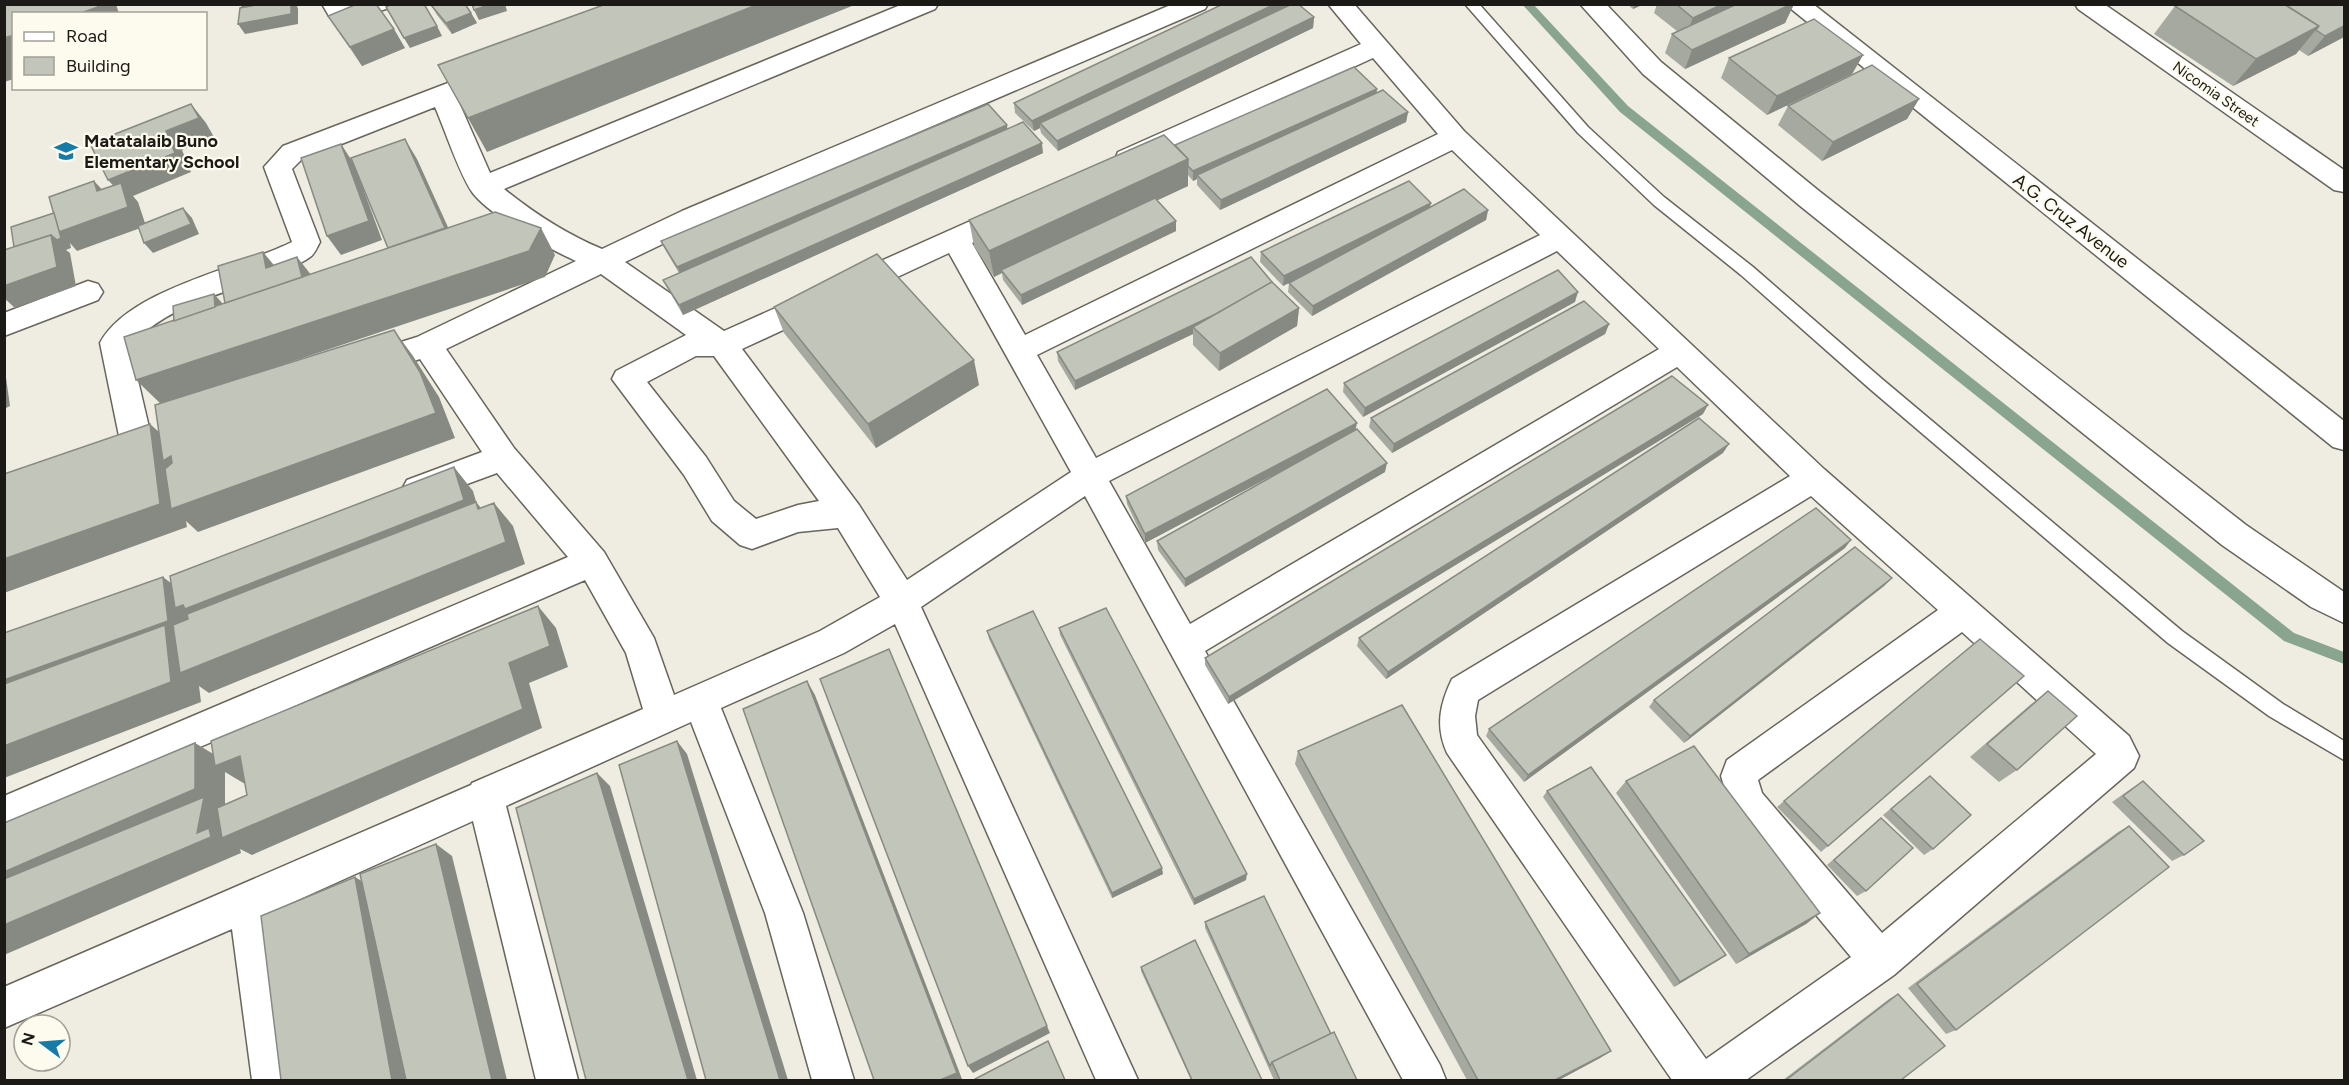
<svg xmlns="http://www.w3.org/2000/svg" width="2349" height="1085" font-family="Figtree,sans-serif">
  <style>
    .lines { fill: none; stroke-linecap: round; stroke-linejoin: round }
    .stream { fill: #89a58f; fill-rule: evenodd }
    .service-casing { stroke: #68655b; stroke-width: 3 }
    .minor-casing { stroke: #68655b; stroke-width: 3 }
    .tertiary-casing { stroke: #68655b; stroke-width: 3 }
    .service { fill: #fff; fill-rule: evenodd }
    .minor { fill: #fff; fill-rule: evenodd }
    .tertiary { fill: #fff; fill-rule: evenodd }
    .wall { fill: #a6a9a0 }
    .shaded-wall { fill: #878a82 }
    .building { fill: #c1c5ba; stroke: #878a82; stroke-width: 1.5 }
    .labels { text-anchor: middle; stroke-width: 4.5; stroke-linejoin: round; paint-order: stroke }
    .far-street-label { font-size: 15px; fill: #1b1a16; stroke: #fdfaee }
    .poi-label { font-size: 18px; font-weight: bold; fill: #1b1a16; stroke: #fdfaee; text-anchor: start }
    .street-label { font-size: 18px; fill: #1b1a16; stroke: #fdfaee }
  </style>
  <rect width="100%" height="100%" fill="#efede1"/>
  <g class="lines">
    <polygon class="stream" points="1522,4 1533,4 1628,106 2294,633 2344,652 2344,664 2284,641 1620,112"/>
    <g class="service-casing">
      <polygon id="service" points="1465,4 1479,4 1588,127 1664,197 1753,267 1882,379 2182,631 2283,704 2344,741 2344,760 2269,716 2168,643 1870,389 1741,275 1654,205 1578,133"/>
    </g>
    <g class="minor-casing">
      <g id="minor">
        <polygon points="322,4 389,4 386,9 349,20 329,16"/>
        <path d="M903,4H938L935,9L504,189C534,213 566,234 602,249L682,211L1173,4H1208L1205,9L702,225L625,262L724,331L1013,202L1023,205L1027,212L1023,219L972,243L1025,335L1438,134L1373,58L1138,166L1128,168L1118,166L1115,159L1118,152L1361,44L1328,4H1354L1464,131L1824,469L2129,736L2139,756L2134,768L1894,975L1746,1080H1672L1447,753C1435,726 1440,704 1452,679L1790,476L1677,367L1205,651L1440,1065L1446,1080H1403L1085,496L921,607L1138,1080H1096L895,624L844,653L721,708L803,913L854,1080H812L765,913L691,722L506,806L578,1080H536L473,821L269,913L294,1080H252L232,929L4,1028V987L471,785L472,783L643,709L626,653L585,580L4,832V796L568,557L497,473L418,502L407,498L402,489L407,480L482,452L420,359L367,376L356,372L352,364L356,356L417,337L576,261C549,249 489,215 472,192C459,173 445,130 435,107L301,160L292,169L320,242C317,247 315,254 310,257C300,265 285,269 273,274C224,294 167,305 130,346L151,436L146,445L135,449L124,445L119,436L100,343C129,289 238,269 292,242L264,167L283,146L461,78L470,81L474,87L470,93L457,98L490,173ZM1452,150L1540,235L1096,458L1037,355ZM1557,251L1659,349L1190,624L1109,481ZM949,253L1071,472L907,580L859,505L742,349ZM601,274L686,335L616,371L612,379L684,475L712,521L740,545L752,549L798,532L838,528L880,597L820,631L674,695L654,638L604,552L514,448L446,349ZM696,356H714L819,501L798,505L756,519L734,501L706,457L647,382ZM1811,496L1938,610L1727,760L1721,776L1733,815L1851,957L1706,1059L1477,735L1475,716L1478,700ZM1962,632L2096,754L1882,933L1762,793L1758,780Z"/>
        <polygon points="1785,4 1813,4 2344,421 2344,450 2333,447"/>
        <polygon points="2075,4 2104,4 2344,170 2344,192 2334,190 2078,9"/>
        <polygon points="88,281 98,284 103,292 98,300 4,336 4,313"/>
      </g>
    </g>
    <g class="tertiary-casing">
      <polygon id="tertiary" points="1580,4 1606,4 1661,62 1819,191 2246,525 2344,592 2344,623 2311,607 2222,545 1799,205 1643,74"/>
    </g>
    <use href="#service" class="service"/>
    <use href="#minor" class="minor"/>
    <use href="#tertiary" class="tertiary"/>
  </g>
  <g class="wall">
    <polygon points="1627,4 1644,4 1633,9"/>
    <polygon points="1657,4 1794,4 1785,23 1685,69 1665,53 1672,34 1677,31 1654,13"/>
    <polygon points="2344,4 2344,37 2308,56 2299,50 2296,54 2233,86 2154,34 2175,6"/>
    <polygon points="431,5 471,13 477,23 452,34 437,15"/>
    <polygon points="328,16 405,48 362,66"/>
    <polygon points="1314,17 1313,28 1058,151 1041,133 1040,128 1034,131 1015,113 1014,103"/>
    <polygon points="1863,55 1852,74 1767,115 1721,78 1729,58"/>
    <polygon points="1377,92 1408,112 1406,122 1220,210 1197,185 1197,179 1193,181 1188,175 1188,186 1157,200 1176,221 1176,231 1022,305 1003,280 1002,273 994,277 974,246 969,220 1175,145"/>
    <polygon points="1919,99 1907,119 1822,161 1778,125 1788,106"/>
    <polygon points="1007,125 1007,128 1043,153 683,315 668,289 663,280 679,273 666,251 661,241"/>
    <polygon points="1431,207 1488,210 1486,220 1312,316 1288,292 1289,283 1298,278 1283,286 1260,262 1261,252"/>
    <polygon points="1272,282 1299,308 1297,326 1219,371 1193,345 1193,334 1075,390 1058,361 1057,352"/>
    <polygon points="1575,302 1363,417 1343,392 1344,383"/>
    <polygon points="774,307 979,385 876,448 784,333"/>
    <polygon points="1609,324 1605,334 1392,453 1369,427 1371,418"/>
    <polygon points="1703,414 1228,704 1205,665 1205,658"/>
    <polygon points="1355,430 1385,472 1185,587 1158,550 1157,541 1294,464 1145,543 1127,504 1126,496"/>
    <polygon points="1723,453 1386,679 1357,646 1359,638"/>
    <polygon points="1845,548 1524,782 1486,736 1489,729"/>
    <polygon points="1892,578 1884,586 1684,743 1649,707 1654,700"/>
    <polygon points="1059,628 1246,880 1194,905 1060,635"/>
    <polygon points="987,631 1163,874 1112,898 989,639"/>
    <polygon points="2048,691 2017,770 1999,782 1970,757 2030,705"/>
    <polygon points="1298,751 1611,1051 1600,1058 1559,1080 1467,1080 1295,764"/>
    <polygon points="1930,776 1933,849 1924,855 1883,815"/>
    <polygon points="1626,781 1820,913 1806,924 1736,964 1616,793"/>
    <polygon points="2143,781 2184,855 2172,861 2112,802 2132,788"/>
    <polygon points="1547,791 1726,955 1674,987 1543,797"/>
    <polygon points="1784,801 1828,846 1821,852 1777,807"/>
    <polygon points="1881,818 1866,891 1857,896 1827,865"/>
    <polygon points="2129,826 1956,1030 1946,1034 1908,988 2118,832"/>
    <polygon points="1205,922 1331,1034 1357,1080 1274,1080 1205,928"/>
    <polygon points="1141,967 1262,1080 1191,1080 1141,971"/>
    <polygon points="1898,994 1901,1080 1783,1080 1889,999"/>
  </g>
  <g class="shaded-wall">
    <polygon points="97,4 116,4 119,14 78,14"/>
    <polygon points="248,4 301,4 301,6 297,6 298,9 298,24 245,34 238,24 248,16 241,6"/>
    <polygon points="491,4 505,4 507,11 479,20 474,10"/>
    <polygon points="759,4 857,4 487,152 468,118"/>
    <polygon points="1275,4 1296,4 1040,123 1040,128 1034,131 1032,121"/>
    <polygon points="1635,4 1644,4 1633,9"/>
    <polygon points="1723,4 1741,4 1685,37 1693,18"/>
    <polygon points="1792,4 1794,4 1785,23 1685,69 1692,50"/>
    <polygon points="471,13 477,23 452,34 446,23"/>
    <polygon points="1314,17 1313,28 1058,151 1057,141"/>
    <polygon points="437,26 442,36 410,48 404,38"/>
    <polygon points="2319,26 2296,54 2233,86 2256,59"/>
    <polygon points="2344,26 2344,37 2308,56 2325,36"/>
    <polygon points="394,29 405,48 362,66 350,47"/>
    <polygon points="14,35 14,79 4,82 4,38"/>
    <polygon points="1863,55 1852,74 1767,115 1777,96"/>
    <polygon points="1377,89 1376,99 1197,175 1197,179 1193,181 1193,171"/>
    <polygon points="1919,99 1907,119 1822,161 1833,142"/>
    <polygon points="191,104 206,123 214,137 182,150 191,172 133,196 138,202 146,226 77,251 70,243 71,248 66,250 70,253 76,286 15,308 4,298 4,286 51,235 59,232 126,199 108,180"/>
    <polygon points="1408,112 1406,122 1220,210 1221,200"/>
    <polygon points="1007,125 1008,135 682,277 677,267"/>
    <polygon points="405,139 417,159 457,247 402,268"/>
    <polygon points="1042,143 1043,153 683,315 679,305"/>
    <polygon points="341,144 354,164 382,240 341,255 327,236"/>
    <polygon points="1188,159 1188,186 1003,273 1001,270 1002,273 994,277 989,251"/>
    <polygon points="94,181 112,200 97,191"/>
    <polygon points="1431,203 1429,213 1283,286 1284,276"/>
    <polygon points="183,208 192,218 199,234 153,253 144,243"/>
    <polygon points="1488,210 1486,220 1312,316 1313,306"/>
    <polygon points="1176,221 1176,231 1022,305 1021,295"/>
    <polygon points="541,228 555,255 545,277 162,405 136,380"/>
    <polygon points="263,252 278,270 266,268"/>
    <polygon points="297,257 312,276 226,310"/>
    <polygon points="1275,286 1193,327 1193,334 1075,390 1075,381"/>
    <polygon points="1578,292 1575,302 1363,417 1365,408"/>
    <polygon points="214,294 223,304 226,334 184,347"/>
    <polygon points="1299,308 1297,326 1219,371 1220,353"/>
    <polygon points="1609,324 1605,334 1392,453 1394,444"/>
    <polygon points="394,330 413,356 439,397 455,438 198,532 186,521 187,527 4,593 4,559 150,424 177,448"/>
    <polygon points="974,360 979,385 876,448 868,424"/>
    <polygon points="4,363 10,406 4,409"/>
    <polygon points="1708,405 1703,414 1228,704 1229,697"/>
    <polygon points="1357,423 1355,432 1145,543 1145,534"/>
    <polygon points="1729,444 1723,453 1386,679 1388,672"/>
    <polygon points="1387,463 1385,472 1185,587 1185,579"/>
    <polygon points="454,467 473,491 477,505 476,502 495,525 494,503 513,526 525,564 209,693 199,686 201,702 4,778 4,680 163,577 192,599"/>
    <polygon points="1851,540 1845,548 1524,782 1528,775"/>
    <polygon points="1892,578 1884,586 1684,743 1690,736"/>
    <polygon points="538,606 556,628 568,667 529,683 542,728 252,855 240,849 241,853 4,955 4,872 195,743 225,761 240,756 245,784 225,772 225,807 509,663"/>
    <polygon points="807,681 815,695 962,1079 960,1080 940,1080"/>
    <polygon points="677,741 687,754 788,1080 780,1080"/>
    <polygon points="597,773 610,786 697,1080 688,1080"/>
    <polygon points="436,844 452,856 507,1080 492,1080"/>
    <polygon points="1162,868 1163,874 1112,898 1112,893"/>
    <polygon points="1247,874 1246,880 1194,905 1194,899"/>
    <polygon points="355,877 373,888 410,1080 392,1080"/>
    <polygon points="1820,913 1806,924 1736,964 1749,954"/>
    <polygon points="1726,955 1719,960 1674,987 1680,982"/>
    <polygon points="1047,1026 1050,1033 973,1073 968,1066"/>
    <polygon points="1611,1051 1600,1058 1559,1080 1555,1080"/>
  </g>
  <g class="building">
    <polygon points="4,4 97,4 98,7 78,14 14,14 14,35 4,38"/>
    <polygon points="261,4 291,4 291,14 238,24 240,8"/>
    <polygon points="357,4 376,4 394,29 350,47 328,16"/>
    <polygon points="392,4 424,4 437,26 404,38 386,7"/>
    <polygon points="433,4 465,4 471,13 446,23 431,5"/>
    <polygon points="472,4 491,4 474,10"/>
    <polygon points="606,4 759,4 468,118 438,65"/>
    <polygon points="1223,4 1275,4 1032,121 1014,103"/>
    <polygon points="1292,4 1298,4 1314,17 1057,141 1040,123"/>
    <polygon points="1676,4 1723,4 1693,18"/>
    <polygon points="1737,4 1792,4 1692,50 1672,34"/>
    <polygon points="2179,4 2284,4 2319,26 2256,59 2175,6"/>
    <polygon points="2284,4 2344,4 2344,26 2325,36 2316,30 2319,26"/>
    <polygon points="1814,19 1863,55 1777,96 1729,58"/>
    <polygon points="1872,65 1919,99 1833,142 1788,106"/>
    <polygon points="1354,67 1377,89 1193,171 1188,166 1188,159 1175,145"/>
    <polygon points="1383,90 1408,112 1221,200 1197,175"/>
    <polygon points="191,104 199,118 166,131 175,153 108,180 90,144"/>
    <polygon points="988,104 1007,125 677,267 661,241"/>
    <polygon points="1023,122 1042,143 679,305 663,280"/>
    <polygon points="1164,135 1188,159 989,251 969,220"/>
    <polygon points="405,139 445,228 388,248 351,158"/>
    <polygon points="341,144 369,221 327,236 301,158"/>
    <polygon points="94,181 97,191 121,183 128,207 59,232 49,197"/>
    <polygon points="1409,181 1431,203 1284,276 1261,252"/>
    <polygon points="1464,189 1488,210 1313,306 1289,283"/>
    <polygon points="1155,198 1176,221 1021,295 1001,270"/>
    <polygon points="183,208 191,224 144,243 138,226"/>
    <polygon points="495,212 541,228 529,251 136,380 124,337"/>
    <polygon points="54,213 61,238 57,240 51,235 14,247 11,227"/>
    <polygon points="51,235 57,267 4,286 4,250"/>
    <polygon points="263,252 266,268 297,257 302,277 225,303 218,266"/>
    <polygon points="877,254 974,360 868,424 774,307"/>
    <polygon points="1251,257 1272,282 1216,314 1075,381 1057,352"/>
    <polygon points="1558,270 1578,292 1365,408 1344,383"/>
    <polygon points="1272,282 1299,308 1220,353 1193,327"/>
    <polygon points="214,294 215,307 174,321 173,306"/>
    <polygon points="1584,301 1609,324 1394,444 1371,418"/>
    <polygon points="394,330 420,372 436,413 171,509 165,469 172,463 171,456 163,461 155,405"/>
    <polygon points="1672,376 1708,405 1229,697 1205,658"/>
    <polygon points="1327,389 1357,423 1145,534 1126,496"/>
    <polygon points="1699,418 1729,444 1388,672 1359,638"/>
    <polygon points="150,424 160,504 4,559 4,474"/>
    <polygon points="1357,429 1387,463 1185,579 1157,541"/>
    <polygon points="454,467 464,500 185,609 183,605 175,608 170,576"/>
    <polygon points="476,502 478,509 494,503 506,542 180,673 173,625 188,619 187,614"/>
    <polygon points="1816,508 1851,540 1528,775 1489,729"/>
    <polygon points="1855,547 1892,578 1690,736 1654,700"/>
    <polygon points="163,577 168,621 4,680 4,633"/>
    <polygon points="538,606 550,646 509,663 523,709 222,838 217,808 247,795 240,756 215,766 211,741"/>
    <polygon points="1106,608 1247,874 1194,899 1059,628"/>
    <polygon points="1033,611 1162,868 1112,893 987,631"/>
    <polygon points="165,625 171,682 4,746 4,684"/>
    <polygon points="1980,639 2024,676 1828,846 1784,801"/>
    <polygon points="889,649 1047,1026 968,1066 820,679"/>
    <polygon points="807,681 957,1073 940,1080 874,1080 743,709"/>
    <polygon points="2048,691 2077,716 2017,770 1987,744"/>
    <polygon points="1402,705 1611,1051 1555,1080 1478,1080 1298,751"/>
    <polygon points="677,741 780,1080 706,1080 619,765"/>
    <polygon points="195,743 195,789 4,872 4,823"/>
    <polygon points="1694,746 1820,913 1749,954 1626,781"/>
    <polygon points="1591,767 1726,955 1680,982 1547,791"/>
    <polygon points="597,773 688,1080 586,1080 516,808"/>
    <polygon points="1930,776 1971,815 1933,849 1891,809"/>
    <polygon points="2143,781 2204,841 2184,855 2123,796"/>
    <polygon points="204,797 197,833 209,828 211,837 4,925 4,879"/>
    <polygon points="1881,818 1913,848 1866,891 1834,860"/>
    <polygon points="2129,826 2169,867 1956,1030 1917,984"/>
    <polygon points="436,844 492,1080 406,1080 360,874"/>
    <polygon points="355,877 392,1080 281,1080 261,916"/>
    <polygon points="1264,896 1331,1034 1272,1062 1270,1066 1205,922"/>
    <polygon points="1195,940 1262,1080 1192,1080 1141,967"/>
    <polygon points="1898,994 1945,1046 1901,1080 1786,1080"/>
    <polygon points="1334,1032 1357,1080 1280,1080 1272,1062"/>
    <polygon points="1048,1041 1065,1080 975,1080 975,1079"/>
  </g>
  <defs>
    <g id="school-bare" transform="scale(1.8)"><path d="M0-5L7-2L0 1L-7-2ZM-4 1L0 2.5L4 1V4Q0 6-4 4Z" fill="#167ba6" stroke="#fdfaee" stroke-width="2.5" paint-order="stroke"/></g>
  </defs>
  <g fill-rule="evenodd">
    <use href="#school-bare" x="66" y="151"/>
  </g>
  <g class="labels">
    <g class="far-street-label">
      <text transform="translate(2216 94) rotate(35)" y="5">Nicomia Street</text>
    </g>
    <g class="poi-label">
      <text x="84" y="147">Matatalaib Buno<tspan x="84" dy="21">Elementary School</tspan></text>
    </g>
    <g class="street-label">
      <text transform="translate(2071 221) rotate(38)" y="6">A.G. Cruz Avenue</text>
    </g>
  </g>
  <rect width="2349" height="1085" fill="none" stroke="#1b1a16" stroke-width="12"/>
  <rect x="12" y="12" width="195" height="78" fill="#fdfaee" stroke="#a3a098" stroke-width="1.5"/>
  <rect x="24" y="32" width="30" height="9" fill="#ffffff" stroke="#a3a098" stroke-width="1.5"/>
  <text x="66" y="42" font-size="18" fill="#1b1a16">Road</text>
  <rect x="24" y="57" width="30" height="18" fill="#c1c5ba" stroke="#a3a098" stroke-width="1.5"/>
  <text x="66" y="72" font-size="18" fill="#1b1a16">Building</text>
  <g transform="translate(42 1043) rotate(286)"><circle r="28" fill="#fdfaee" stroke="#a3a098" stroke-width="1.5"/>
  <path d="M0-4.5L10 22L0 15L-10 22Z" fill="#167ba6"/>
  <text y="-9" font-size="16" font-weight="bold" text-anchor="middle" fill="#1b1a16">N</text>
  </g>
</svg>
